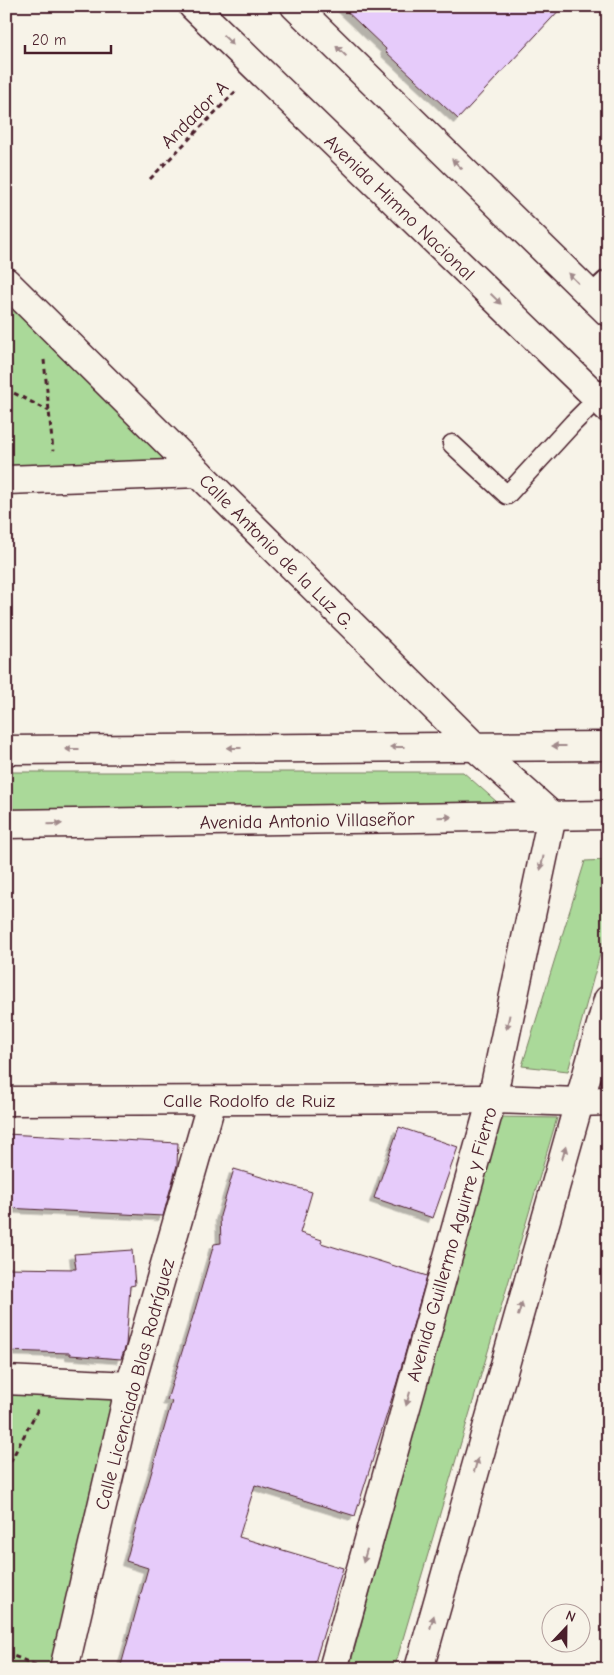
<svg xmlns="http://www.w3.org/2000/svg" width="614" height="1675" font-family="'Comic Neue',sans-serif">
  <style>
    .green { fill: #aad999; stroke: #7a7c62 }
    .building { fill: #e6cbfa; stroke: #4a1f2b; filter: url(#shadow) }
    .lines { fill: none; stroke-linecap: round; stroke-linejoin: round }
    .service-casing { stroke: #4a1f2b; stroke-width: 21 }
    .pedestrian-casing { stroke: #4a1f2b; stroke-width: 30 }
    .minor-casing { stroke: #4a1f2b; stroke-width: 31 }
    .secondary-casing { stroke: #4a1f2b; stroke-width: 31 }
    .path { stroke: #4a1f2b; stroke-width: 3; stroke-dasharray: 5 4; stroke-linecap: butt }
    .service { stroke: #f7f3e8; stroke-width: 18 }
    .pedestrian { stroke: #f7f3e8; stroke-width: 26 }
    .minor { stroke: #f7f3e8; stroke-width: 28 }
    .secondary { stroke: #f7f3e8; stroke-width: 28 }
    .oneway { fill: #a0898a }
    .labels { text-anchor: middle; stroke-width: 5; stroke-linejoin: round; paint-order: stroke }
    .street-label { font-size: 19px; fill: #4a1f2b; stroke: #f7f3e8 }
  </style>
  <defs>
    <filter id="shadow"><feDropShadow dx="-4.5" dy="4.5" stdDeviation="0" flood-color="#0004"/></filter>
  </defs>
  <rect width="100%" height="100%" fill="#f7f3e8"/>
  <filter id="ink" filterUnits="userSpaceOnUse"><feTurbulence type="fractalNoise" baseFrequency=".02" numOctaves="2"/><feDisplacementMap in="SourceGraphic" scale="10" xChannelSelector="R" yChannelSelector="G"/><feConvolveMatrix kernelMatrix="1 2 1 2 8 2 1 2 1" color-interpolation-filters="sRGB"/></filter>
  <g filter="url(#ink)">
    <g class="green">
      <polygon points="6,282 199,473 6,480"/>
      <polygon points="6,772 463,772 506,810 6,811"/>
      <polygon points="608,860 608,925 568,1071 522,1066 585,861"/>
      <polygon points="500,1117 557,1118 394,1669 349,1669"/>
      <polygon points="6,1380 126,1389 64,1669 6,1669"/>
    </g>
    <g class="building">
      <polygon points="341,6 563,6 458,119 385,51 386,49"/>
      <polygon points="399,1127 458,1147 433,1218 374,1198"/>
      <polygon points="6,1134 178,1143 177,1165 163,1216 6,1208"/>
      <polygon points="234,1169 312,1192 300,1233 322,1240 321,1243 427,1276 397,1382 355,1516 255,1485 239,1537 343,1568 313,1669 120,1669 148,1568 126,1561 172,1401 167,1400 194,1313 214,1244 221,1243 220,1216"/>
      <polygon points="132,1250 135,1285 130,1286 126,1345 121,1359 70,1355 70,1353 6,1351 6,1268 76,1269 74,1254"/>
    </g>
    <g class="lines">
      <g class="service-casing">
        <polyline id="service" points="452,444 507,495 573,423 608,388"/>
      </g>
      <g class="pedestrian-casing">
        <polyline id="pedestrian" points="593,298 608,284"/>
      </g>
      <g class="minor-casing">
        <g id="minor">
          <polyline points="6,282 475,747 552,816 492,1099 333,1669"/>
          <polyline points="6,480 199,473"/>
          <polyline points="6,750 608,746"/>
          <polyline points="6,824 608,815"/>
          <polyline points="6,1101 492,1099 579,1102 608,1101"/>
          <polyline points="6,1380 130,1386"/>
          <polyline points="64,1669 130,1386 212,1101"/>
          <polyline points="419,1669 608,1000"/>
        </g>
      </g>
      <g class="secondary-casing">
        <g id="secondary">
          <polyline points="193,6 608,408"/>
          <polyline points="295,6 608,312"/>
        </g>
      </g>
      <g class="path">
        <polyline points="150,179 238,89"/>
        <polyline points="44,360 53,451"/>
        <polyline points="6,389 49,411"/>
        <polyline points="6,1470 38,1409"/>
        <polyline points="6,1653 36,1665"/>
      </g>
      <use href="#service" class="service"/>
      <use href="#pedestrian" class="pedestrian"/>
      <use href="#minor" class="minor"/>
      <use href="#secondary" class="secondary"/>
    </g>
    <defs><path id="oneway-solid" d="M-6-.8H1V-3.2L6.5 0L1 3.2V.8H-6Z" transform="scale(1.25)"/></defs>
    <g class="oneway">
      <use href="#oneway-solid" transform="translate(228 40) rotate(44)"/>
      <use href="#oneway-solid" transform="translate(341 51) rotate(-136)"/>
      <use href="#oneway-solid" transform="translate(457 164) rotate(-136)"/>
      <use href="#oneway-solid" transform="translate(573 278) rotate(-136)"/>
      <use href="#oneway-solid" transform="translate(496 299) rotate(44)"/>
      <use href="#oneway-solid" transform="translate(559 746) rotate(180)"/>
      <use href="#oneway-solid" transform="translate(397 747) rotate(180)"/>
      <use href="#oneway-solid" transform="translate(234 748) rotate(180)"/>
      <use href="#oneway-solid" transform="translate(72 749) rotate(180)"/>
      <use href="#oneway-solid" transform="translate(445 817) rotate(-1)"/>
      <use href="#oneway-solid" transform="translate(55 824) rotate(-1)"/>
      <use href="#oneway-solid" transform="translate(542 863) rotate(102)"/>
      <use href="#oneway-solid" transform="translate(508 1022) rotate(102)"/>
      <use href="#oneway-solid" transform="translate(564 1153) rotate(-74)"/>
      <use href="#oneway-solid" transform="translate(520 1309) rotate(-74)"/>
      <use href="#oneway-solid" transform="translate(408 1399) rotate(106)"/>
      <use href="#oneway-solid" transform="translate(476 1465) rotate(-74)"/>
      <use href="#oneway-solid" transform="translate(365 1556) rotate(106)"/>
      <use href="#oneway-solid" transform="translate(432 1622) rotate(-74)"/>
    </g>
  </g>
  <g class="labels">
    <g class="street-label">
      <text transform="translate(194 114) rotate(-45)" y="7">Andador A</text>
      <text transform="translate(400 207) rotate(44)" y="7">Avenida Himno Nacional</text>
      <text transform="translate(277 551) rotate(45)" y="7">Calle Antonio de la Luz G.</text>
      <text transform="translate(307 820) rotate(-1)" y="7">Avenida Antonio Villaseñor</text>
      <text x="249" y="1107">Calle Rodolfo de Ruiz</text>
      <text transform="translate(451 1244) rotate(-74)" y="7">Avenida Guillermo Aguirre y Fierro</text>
      <text transform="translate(134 1384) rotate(-75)" y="7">Calle Licenciado Blas Rodríguez</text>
    </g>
  </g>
  <rect width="614" height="1675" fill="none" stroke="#f7f3e8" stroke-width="25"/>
  <rect x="12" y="12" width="589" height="1650" fill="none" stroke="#4a1f2b" stroke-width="2" filter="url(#ink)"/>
  <g transform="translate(566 1628) rotate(22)"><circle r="24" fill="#f7f3e8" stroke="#b29e9c"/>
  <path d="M0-4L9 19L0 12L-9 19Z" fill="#4a1f2b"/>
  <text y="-8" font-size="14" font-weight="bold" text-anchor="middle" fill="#4a1f2b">N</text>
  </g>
  <path d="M25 45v8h86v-8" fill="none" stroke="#4a1f2b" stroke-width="2.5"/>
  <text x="32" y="45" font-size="15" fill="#4a1f2b" stroke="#f7f3e8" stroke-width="4" paint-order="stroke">20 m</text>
</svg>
